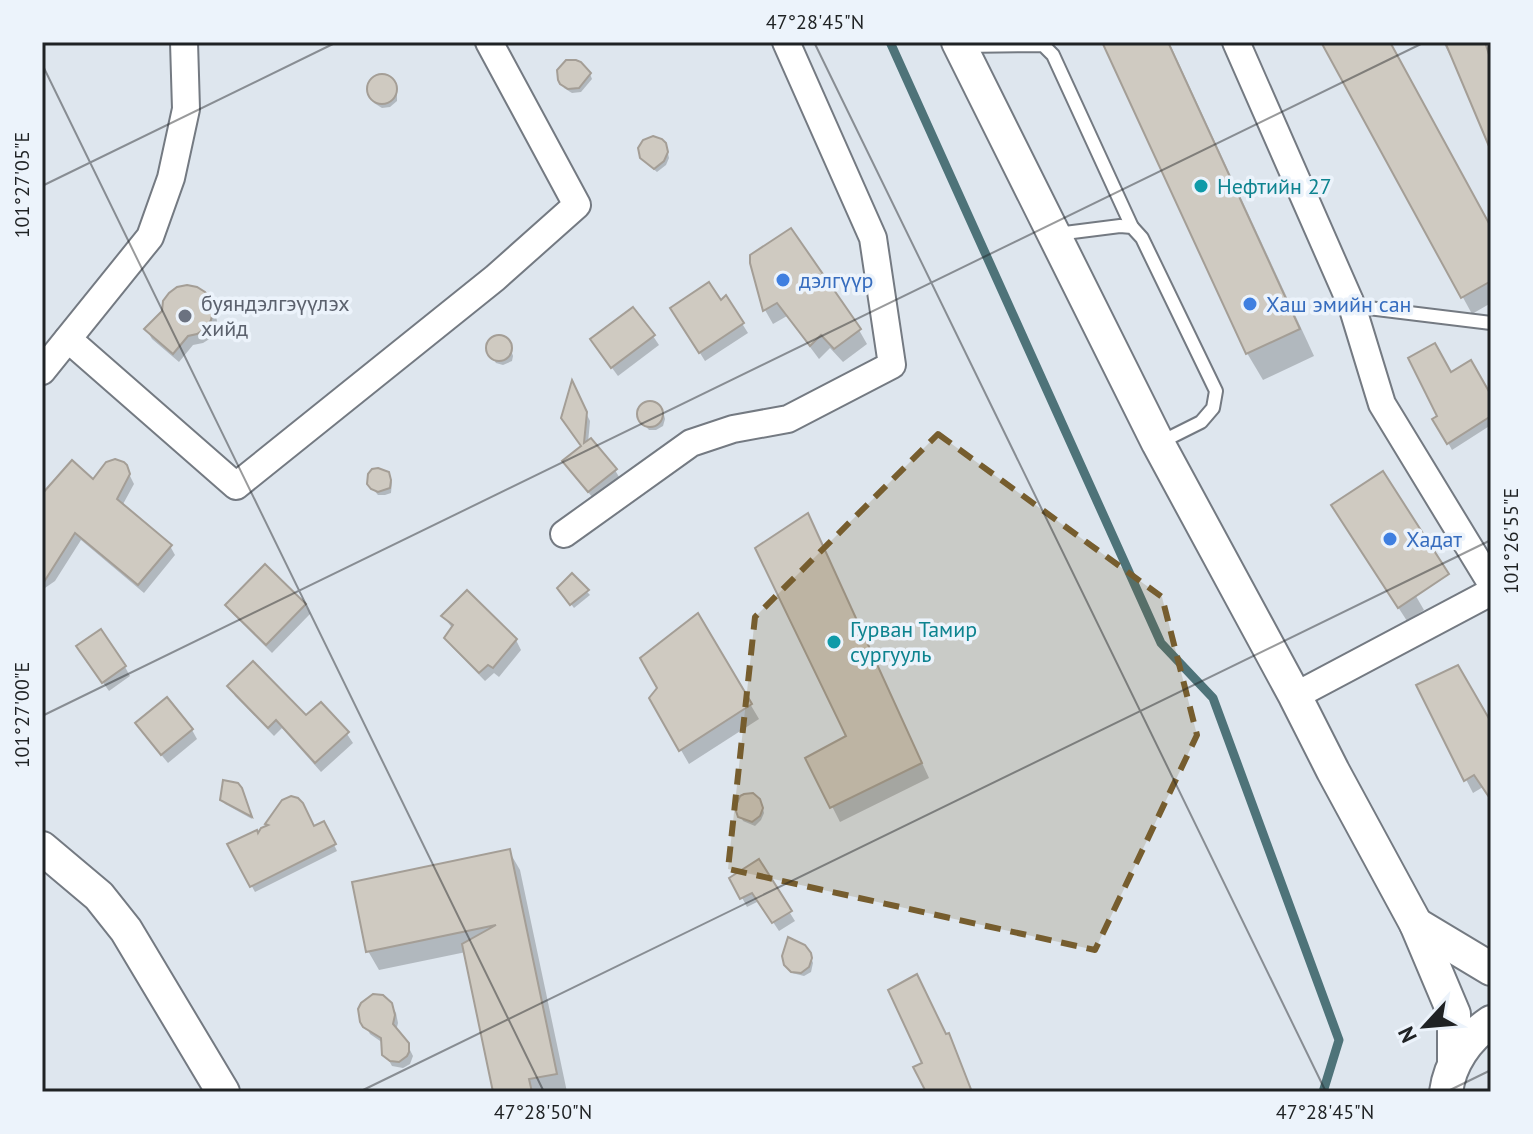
<svg xmlns="http://www.w3.org/2000/svg" width="1533" height="1134" font-family="'PT Sans',sans-serif">
  <style>
    .shadow { fill: #0003 }
    .lines { fill: none; stroke-linecap: round; stroke-linejoin: round }
    .stream { stroke: #4e7379; stroke-width: 9 }
    .building { fill: #cfcac1; stroke: #a49e96; stroke-width: 2 }
    .service-casing { stroke: #747a82; stroke-width: 16 }
    .minor-casing { stroke: #747a82; stroke-width: 30 }
    .tertiary-casing { stroke: #747a82; stroke-width: 36 }
    .service { stroke: #fff; stroke-width: 12 }
    .minor { stroke: #fff; stroke-width: 26 }
    .tertiary { stroke: #fff; stroke-width: 32 }
    .marked { fill: #765d2e; fill-opacity: 0.2; stroke: #765d2e; stroke-width: 6; stroke-dasharray: 16 10; stroke-linejoin: round }
    .ticks { fill: none; stroke: #1f2224; stroke-width: 2; stroke-opacity: 0.45 }
    .culture-dot { fill: #0f9aa8; stroke: #ecf3fb; stroke-width: 3 }
    .shop-dot { fill: #3f7fe0; stroke: #ecf3fb; stroke-width: 3 }
    .worship-dot { fill: #6b7280; stroke: #ecf3fb; stroke-width: 3 }
    .labels { text-anchor: middle; stroke-width: 7; stroke-linejoin: round; paint-order: stroke }
    .culture-label { font-size: 22px; fill: #0d838f; stroke: #ecf3fb; text-anchor: start }
    .shop-label { font-size: 22px; fill: #366cbe; stroke: #ecf3fb; text-anchor: start }
    .worship-label { font-size: 22px; fill: #5b616d; stroke: #ecf3fb; text-anchor: start }
    .neatline { fill: none; stroke: #1f2224; stroke-width: 3 }
    .ticks-label { font-size: 20px; text-anchor: middle; fill: #1f2224 }
  </style>
  <rect width="100%" height="100%" fill="#dee6ee"/>
  <g class="shadow">
    <polygon points="1104,42 1169,42 1314,356 1263,380 1247,353"/>
    <polygon points="1324,42 1389,42 1490,227 1491,227 1491,303 1472,314"/>
    <polygon points="1443,42 1484,42 1491,54 1491,147 1455,65"/>
    <polygon points="590,74 592,79 581,92 572,93 564,88 560,79"/>
    <polygon points="379,76 388,77 397,88 397,101 390,107 382,108 374,103 369,94 372,81"/>
    <polygon points="667,149 669,158 666,165 657,172 645,162 642,157"/>
    <polygon points="752,262 859,330 867,344 843,362 830,348 819,359 787,316 773,324 765,310"/>
    <polygon points="726,298 748,333 705,361 678,318 721,304"/>
    <polygon points="209,301 215,312 217,321 216,330 211,338 203,343 193,345 179,362 152,339 147,330"/>
    <polygon points="653,336 659,345 618,376 598,349"/>
    <polygon points="500,338 508,341 513,356 512,361 503,365 496,363 488,351 490,343"/>
    <polygon points="1450,375 1488,395 1491,393 1491,425 1452,450 1435,419 1439,417"/>
    <polygon points="572,385 590,421 588,443 615,470 619,477 593,498 569,469 583,447"/>
    <polygon points="648,403 655,404 664,415 665,419 663,426 656,430 649,430 640,420 639,413 642,406"/>
    <polygon points="125,466 134,484 122,506 170,546 175,555 144,593 81,540 55,581 42,590 42,523 93,481"/>
    <polygon points="389,477 392,482 391,493 385,495 378,495 372,488"/>
    <polygon points="1342,520 1396,562 1424,610 1407,621"/>
    <polygon points="815,530 929,778 840,822 808,759 848,737"/>
    <polygon points="572,576 590,595 574,608 562,592"/>
    <polygon points="228,605 305,605 310,614 272,653 233,614"/>
    <polygon points="443,616 516,640 521,650 499,677 494,673 485,681 452,647 446,638 453,629"/>
    <polygon points="698,616 759,719 689,764 651,698 660,689"/>
    <polygon points="84,656 125,667 130,676 109,691"/>
    <polygon points="230,686 347,734 353,743 321,772 282,728 274,736 235,696"/>
    <polygon points="1418,686 1491,726 1491,799 1483,787 1473,793"/>
    <polygon points="137,724 192,730 197,739 168,763 143,733"/>
    <polygon points="244,794 252,819 225,804 222,800"/>
    <polygon points="762,805 764,813 761,820 755,826 743,821 737,808"/>
    <polygon points="267,824 314,828 324,824 337,851 255,892 229,845 258,836 269,827"/>
    <polygon points="509,851 520,870 567,1092 497,1092 466,952 379,970 368,951"/>
    <polygon points="758,862 795,921 779,931 759,901 747,907 732,879"/>
    <polygon points="810,955 813,963 811,972 804,976 792,973 784,961"/>
    <polygon points="391,1004 396,1013 398,1023 396,1031 407,1044 413,1056 410,1064 403,1068 392,1066 383,1050 383,1043 370,1034 360,1015"/>
  </g>
  <g class="lines">
    <polyline class="stream" points="890,42 1161,643 1213,698 1339,1040 1323,1092"/>
  </g>
  <g class="building">
    <polygon points="1102,42 1168,42 1300,329 1246,354"/>
    <polygon points="1321,42 1390,42 1491,227 1491,281 1461,298"/>
    <polygon points="1445,42 1485,42 1491,61 1491,151"/>
    <polygon points="566,60 576,60 581,62 591,73 579,88 568,89 560,84 558,80 557,70"/>
    <circle cx="382" cy="89" r="15"/>
    <polygon points="653,136 662,139 666,143 668,152 664,161 654,169 640,158 638,148 643,140"/>
    <polygon points="791,228 861,329 834,349 821,335 810,346 777,303 763,311 750,263 750,255"/>
    <polygon points="709,282 721,300 726,295 744,323 699,353 670,308"/>
    <polygon points="187,285 197,287 205,292 211,300 213,310 211,320 206,328 197,334 188,336 173,354 144,329 162,311 163,301 169,293 177,287"/>
    <polygon points="633,307 655,335 611,368 590,339"/>
    <circle cx="499" cy="348" r="13"/>
    <polygon points="1435,343 1451,372 1471,360 1491,395 1491,416 1447,444 1432,419 1437,416 1408,358"/>
    <polygon points="572,380 587,412 584,443 591,438 617,469 588,492 562,461 581,446 561,418"/>
    <circle cx="650" cy="414" r="13"/>
    <polygon points="115,459 124,462 127,465 130,474 117,499 172,545 138,585 75,533 42,585 42,494 72,460 93,479 106,462"/>
    <polygon points="378,468 389,472 391,480 390,488 378,492 371,489 367,484 368,474 372,469"/>
    <polygon points="1383,471 1449,574 1398,608 1331,505"/>
    <polygon points="808,513 922,763 830,808 805,758 846,736 755,548"/>
    <polygon points="265,564 306,604 266,645 225,605"/>
    <polygon points="572,573 589,590 570,605 557,588"/>
    <polygon points="467,590 517,639 493,668 488,665 479,673 444,638 453,625 441,616"/>
    <polygon points="698,613 752,704 679,751 649,698 657,688 640,658"/>
    <polygon points="101,629 126,666 102,683 76,646"/>
    <polygon points="253,661 306,715 321,702 349,732 315,763 276,720 268,728 227,686"/>
    <polygon points="1458,665 1491,722 1491,800 1474,775 1464,781 1416,685"/>
    <polygon points="167,697 193,729 161,755 135,723"/>
    <polygon points="223,780 238,783 242,788 252,817 220,800"/>
    <polygon points="753,793 760,799 763,808 760,816 752,822 738,817 735,808 740,796 744,794"/>
    <polygon points="291,796 298,798 303,803 314,826 324,821 336,844 250,887 227,844 257,830 258,833 261,828 268,825 265,824 282,800"/>
    <polygon points="510,849 557,1074 529,1079 532,1092 493,1092 462,944 496,925 366,952 352,882"/>
    <polygon points="759,859 792,911 772,923 752,893 740,899 729,878"/>
    <polygon points="788,937 805,945 811,953 812,958 809,967 801,973 791,972 784,965 782,956"/>
    <polygon points="917,974 946,1034 949,1033 972,1092 926,1092 913,1067 922,1063 888,990"/>
    <polygon points="373,994 383,995 392,1003 395,1015 393,1024 409,1043 409,1052 407,1056 399,1062 390,1061 382,1055 381,1038 363,1027 360,1022 358,1009 361,1003"/>
  </g>
  <g class="lines">
    <g class="service-casing">
      <g id="service">
        <polyline points="962,46 1043,45 1053,55 1132,227"/>
        <polyline points="1057,234 1120,226 1132,227 1142,238 1216,391 1213,408 1201,422 1161,442"/>
        <polyline points="1352,306 1491,323"/>
      </g>
    </g>
    <g class="minor-casing">
      <g id="minor">
        <polyline points="1236,42 1352,306 1382,404 1491,583"/>
        <polyline points="68,339 236,486 495,278 577,205 489,42"/>
        <polyline points="42,371 150,237 171,178 186,109 184,42"/>
        <polyline points="564,534 691,443 733,429 788,419 892,365 873,238 786,42"/>
        <polyline points="1295,696 1491,592"/>
      </g>
    </g>
    <g class="tertiary-casing">
      <g id="tertiary">
        <polyline points="958,42 1158,443 1295,696 1333,771 1416,924 1454,1014 1454,1063"/>
        <polyline points="42,848 99,896 126,930 223,1092"/>
        <polyline points="1416,924 1491,969"/>
        <path d="M1446,1092C1450,1063 1467,1038 1491,1022"/>
      </g>
    </g>
    <use href="#service" class="service"/>
    <use href="#minor" class="minor"/>
    <use href="#tertiary" class="tertiary"/>
  </g>
  <path class="marked" d="M938,434L1162,597L1197,735L1095,950L728,869L755,617Z"/>
  <path class="ticks" d="M814,42L1326,1092M42,64L544,1092M42,186L337,42M42,716L1425,42M359,1092L1491,540M1446,1092L1491,1070"/>
  <g class="culture-dot">
    <circle cx="1201" cy="186" r="8"/>
    <circle cx="834" cy="642" r="8"/>
  </g>
  <g class="shop-dot">
    <circle cx="783" cy="280" r="8"/>
    <circle cx="1250" cy="304" r="8"/>
    <circle cx="1390" cy="539" r="8"/>
  </g>
  <circle class="worship-dot" cx="185" cy="316" r="8"/>
  <g class="labels">
    <g class="culture-label">
      <text x="1217" y="194">Нефтийн 27</text>
      <text x="850" y="637">Гурван Тамир<tspan x="850" dy="25">сургууль</tspan></text>
    </g>
    <g class="shop-label">
      <text x="799" y="288">дэлгүүр</text>
      <text x="1266" y="312">Хаш эмийн сан</text>
      <text x="1406" y="547">Хадат</text>
    </g>
    <g class="worship-label">
      <text x="201" y="311">буяндэлгэүүлэх<tspan x="201" dy="25">хийд</tspan></text>
    </g>
  </g>
  <rect width="1533" height="1134" fill="none" stroke="#ecf3fb" stroke-width="88"/>
  <g transform="translate(1425 1026) rotate(244)" stroke="#ecf3fb" stroke-width="6" paint-order="stroke">
  <path d="M0-6L14 30L0 20L-14 30Z" fill="#1f2224"/>
  <text y="-12" font-size="22" font-weight="bold" text-anchor="middle" fill="#1f2224">N</text>
  </g>
  <rect x="44" y="44" width="1445" height="1046" class="neatline"/>
  <g class="ticks-label">
    <text x="815" y="29">47°28'45"N</text>
    <text transform="translate(22 185) rotate(-90)" y="7">101°27'05"E</text>
    <text transform="translate(1511 541) rotate(-90)" y="7">101°26'55"E</text>
    <text transform="translate(22 715) rotate(-90)" y="7">101°27'00"E</text>
    <text x="543" y="1119">47°28'50"N</text>
    <text x="1325" y="1119">47°28'45"N</text>
  </g>
</svg>
